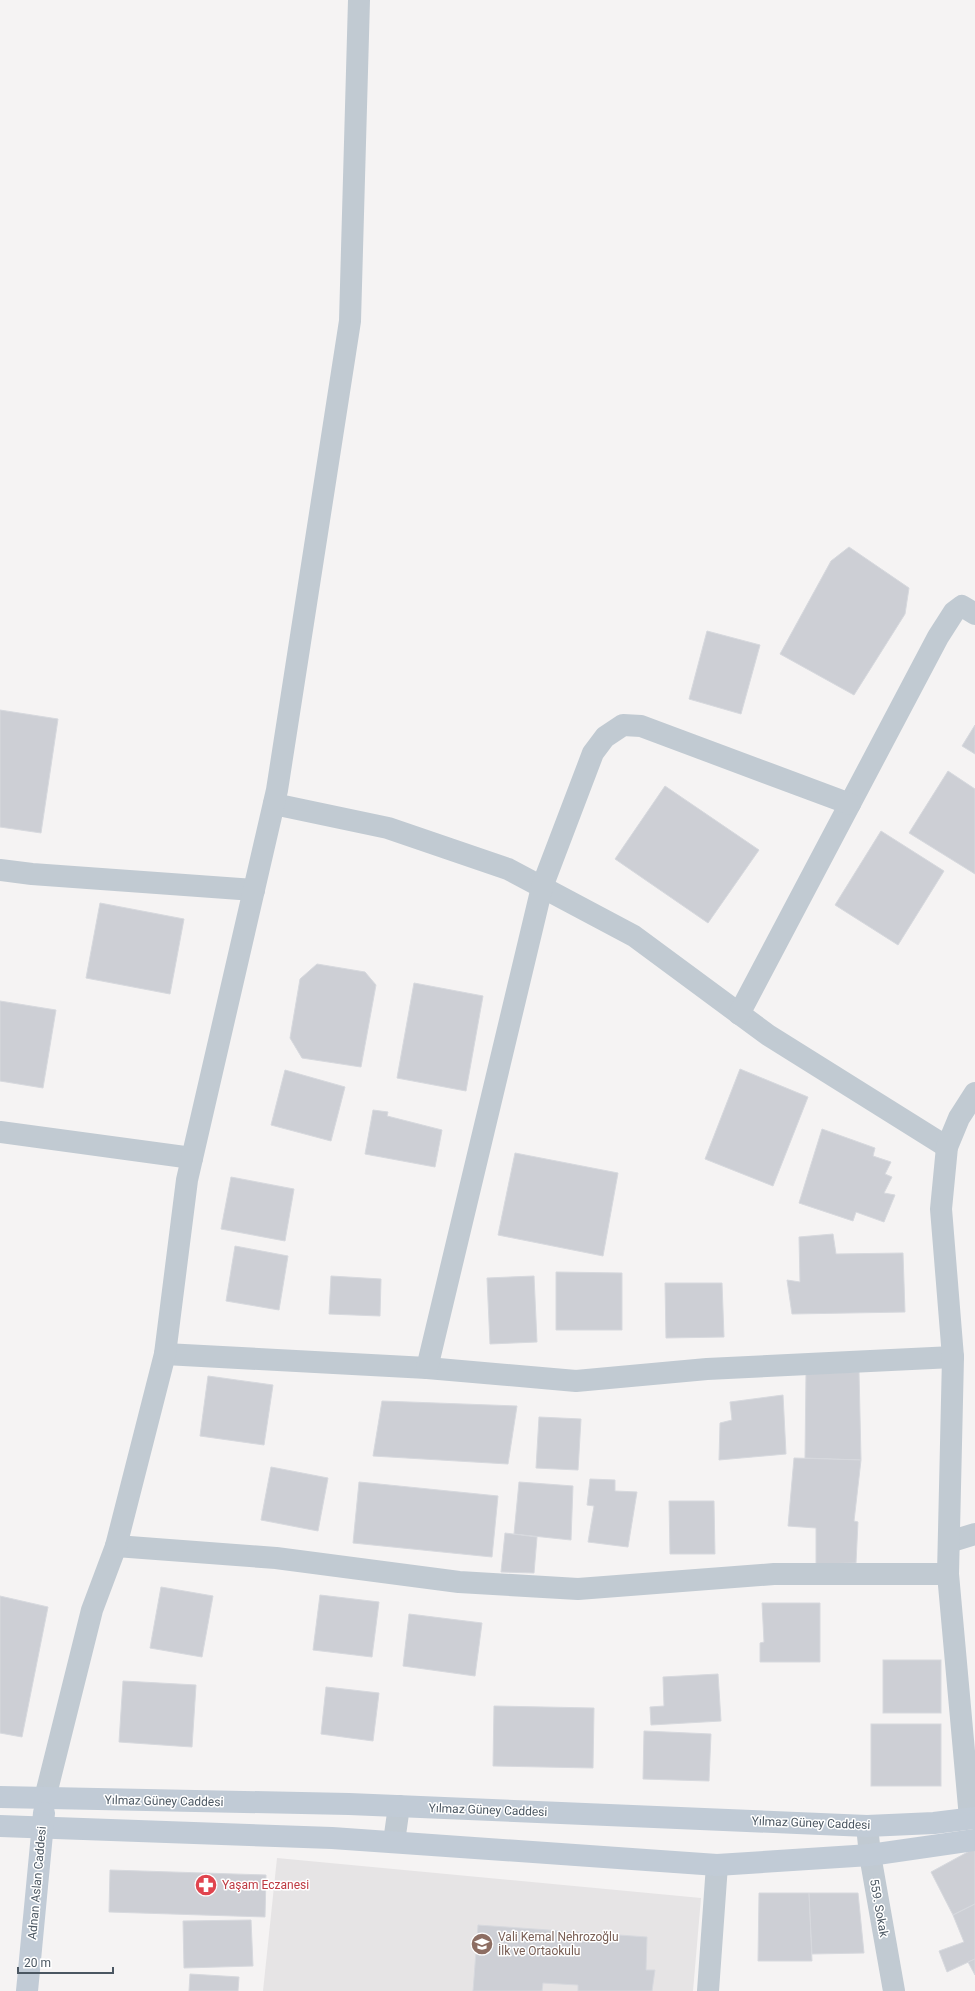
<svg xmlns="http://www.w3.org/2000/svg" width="975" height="1991" font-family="Roboto,sans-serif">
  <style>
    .education { fill: #e6e4e5 }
    .building { fill: #cdcfd5; stroke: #d7d9de }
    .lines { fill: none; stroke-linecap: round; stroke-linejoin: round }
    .street { stroke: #c1cad2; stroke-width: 22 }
    .secondary { stroke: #c1cbd6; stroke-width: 22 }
    .labels { text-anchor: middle; stroke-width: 3; stroke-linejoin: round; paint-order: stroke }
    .street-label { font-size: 12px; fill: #4a5661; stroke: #fff }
    .health-label { font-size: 12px; fill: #be3a42; stroke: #fff; text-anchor: start }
    .education-label { font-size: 12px; fill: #785e54; stroke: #fff; text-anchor: start }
  </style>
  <rect width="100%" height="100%" fill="#f5f3f3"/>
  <polygon class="education" points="277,1858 701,1898 693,1991 263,1991"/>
  <g class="building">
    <polygon points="849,547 909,588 905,614 854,695 780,654 831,561"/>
    <polygon points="707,631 760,645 741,714 689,699"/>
    <polygon points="0,710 58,719 41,833 0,827"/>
    <polygon points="975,725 975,754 962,746"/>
    <polygon points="948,771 975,789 975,874 909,833"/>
    <polygon points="665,786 759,850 708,923 615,859"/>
    <polygon points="881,831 944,871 898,945 835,905"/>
    <polygon points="100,903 184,919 170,994 86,978"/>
    <polygon points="317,964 365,972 376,985 361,1067 302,1058 290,1038 300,979"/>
    <polygon points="414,983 483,996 466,1091 397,1078"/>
    <polygon points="0,1001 56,1010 43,1088 0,1081"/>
    <polygon points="740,1069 808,1097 773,1186 705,1159"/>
    <polygon points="285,1070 345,1087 331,1141 271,1125"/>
    <polygon points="373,1110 388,1112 387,1116 442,1130 435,1167 365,1154"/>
    <polygon points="822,1129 875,1148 873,1156 891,1162 885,1174 892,1177 884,1193 895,1195 884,1222 856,1212 853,1221 799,1203"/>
    <polygon points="515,1153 618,1173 603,1256 498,1235"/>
    <polygon points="231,1177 294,1189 285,1241 221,1229"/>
    <polygon points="833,1234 836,1254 903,1253 905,1312 792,1314 787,1280 800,1282 799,1237"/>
    <polygon points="235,1246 288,1256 279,1310 226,1301"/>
    <polygon points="556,1272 622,1273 622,1330 556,1330"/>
    <polygon points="331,1276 381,1279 380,1316 329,1314"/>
    <polygon points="534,1276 537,1342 490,1344 487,1278"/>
    <polygon points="665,1283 722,1283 724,1337 666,1338"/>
    <polygon points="859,1372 861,1460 805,1458 806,1374"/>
    <polygon points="208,1376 273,1385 264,1445 200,1436"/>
    <polygon points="783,1395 786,1454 719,1460 720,1423 732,1420 730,1402"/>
    <polygon points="382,1401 517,1406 508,1464 373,1456"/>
    <polygon points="539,1417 581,1419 578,1470 536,1468"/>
    <polygon points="794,1458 861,1460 854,1521 858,1522 856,1563 816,1564 816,1528 788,1526"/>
    <polygon points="271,1467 328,1478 318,1531 261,1520"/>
    <polygon points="590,1479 615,1480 615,1491 637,1492 628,1547 588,1542 594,1506 587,1505"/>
    <polygon points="359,1482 498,1496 492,1557 353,1543"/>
    <polygon points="519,1482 573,1486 571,1540 514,1534"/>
    <polygon points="669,1501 714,1501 715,1554 670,1554"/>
    <polygon points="505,1533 537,1537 534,1573 501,1572"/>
    <polygon points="161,1587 213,1596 202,1657 150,1648"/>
    <polygon points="320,1595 379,1602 372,1657 313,1650"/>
    <polygon points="0,1596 48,1607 22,1737 0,1733"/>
    <polygon points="762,1603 820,1603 820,1662 760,1662 760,1643 764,1642"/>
    <polygon points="409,1614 482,1623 475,1676 403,1666"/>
    <rect x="883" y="1660" width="58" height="53"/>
    <polygon points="718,1674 721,1721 651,1725 650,1707 664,1706 663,1677"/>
    <polygon points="123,1681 196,1685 192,1747 119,1742"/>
    <polygon points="326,1687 379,1693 373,1741 321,1734"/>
    <polygon points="494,1706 594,1708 593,1768 493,1766"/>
    <rect x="871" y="1724" width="70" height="62"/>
    <polygon points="644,1731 711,1734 709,1781 643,1779"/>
    <polygon points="975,1848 975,1904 953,1915 931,1872"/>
    <polygon points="110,1870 266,1875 265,1917 109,1912"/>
    <polygon points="759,1893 809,1893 812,1961 758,1961"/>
    <polygon points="809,1893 858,1893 864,1953 812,1954"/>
    <polygon points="975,1904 975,1959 947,1972 939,1951 964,1942 953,1915"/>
    <polygon points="251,1920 253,1966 184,1968 183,1921"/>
    <polygon points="478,1925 647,1937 646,1970 655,1970 652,1991 578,1991 578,1985 543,1983 542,1991 473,1991"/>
    <polygon points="975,1959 975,1975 968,1962"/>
    <polygon points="190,1974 239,1977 238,1991 189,1991"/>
  </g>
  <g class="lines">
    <g class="street">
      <polyline points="274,804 388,828 508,869 634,936 768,1035 947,1147"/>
      <polyline points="0,870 32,874 254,890"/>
      <polyline points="739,1014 938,637 954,612 962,606 975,614"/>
      <polyline points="0,1132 192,1158"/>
      <polyline points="165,1354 427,1368 576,1381 707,1369 953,1357"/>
      <polyline points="427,1368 542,887 593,753 605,737 623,725 641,726 850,804"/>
      <polyline points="949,1542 975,1534"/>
      <polyline points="116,1546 276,1558 459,1582 578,1589 774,1574 948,1574"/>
      <polyline points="45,1798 92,1610 116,1546 165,1354 187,1180 277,790 350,321 359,0"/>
      <polyline points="970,1818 948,1574 953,1357 941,1209 947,1147 959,1118 975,1093"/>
      <polyline points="867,1826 870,1855 894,1991"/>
      <polyline points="394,1842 399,1806"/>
      <polyline points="708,1991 717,1865"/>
    </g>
    <g class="secondary">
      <polyline points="0,1797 349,1804 867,1826 934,1823 975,1818"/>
      <polyline points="0,1826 332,1838 717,1865 870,1855 975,1840"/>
      <polyline points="27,1991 44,1813"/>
    </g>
  </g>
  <defs>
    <g id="pharmacy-disc" transform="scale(1.15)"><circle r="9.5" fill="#e0444e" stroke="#fff"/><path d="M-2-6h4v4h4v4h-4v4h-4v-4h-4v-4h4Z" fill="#fff"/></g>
    <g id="school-disc" transform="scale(1.15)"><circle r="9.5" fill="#8d6e63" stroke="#fff"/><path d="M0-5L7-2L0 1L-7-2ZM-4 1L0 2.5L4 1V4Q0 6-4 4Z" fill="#fff"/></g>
  </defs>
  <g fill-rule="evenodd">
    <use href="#pharmacy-disc" x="206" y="1885"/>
    <use href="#school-disc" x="482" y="1944"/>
  </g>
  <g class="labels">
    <g class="street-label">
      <text transform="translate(164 1801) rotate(1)" y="4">Yılmaz Güney Caddesi</text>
      <text transform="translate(488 1810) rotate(2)" y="4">Yılmaz Güney Caddesi</text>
      <text transform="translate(811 1823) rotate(2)" y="4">Yılmaz Güney Caddesi</text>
      <text transform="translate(37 1883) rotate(-85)" y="4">Adnan Aslan Caddesi</text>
      <text transform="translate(879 1908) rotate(80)" y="4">559. Sokak</text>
    </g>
    <g class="health-label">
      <text x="222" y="1889">Yaşam Eczanesi</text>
    </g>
    <g class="education-label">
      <text x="498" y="1941">Vali Kemal Nehrozoğlu<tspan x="498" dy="14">İlk ve Ortaokulu</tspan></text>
    </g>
  </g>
  <path d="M18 1967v6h95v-6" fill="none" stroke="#4a5661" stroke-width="2"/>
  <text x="24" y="1967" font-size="12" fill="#4a5661" stroke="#ffffff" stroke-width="3" paint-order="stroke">20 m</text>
</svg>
